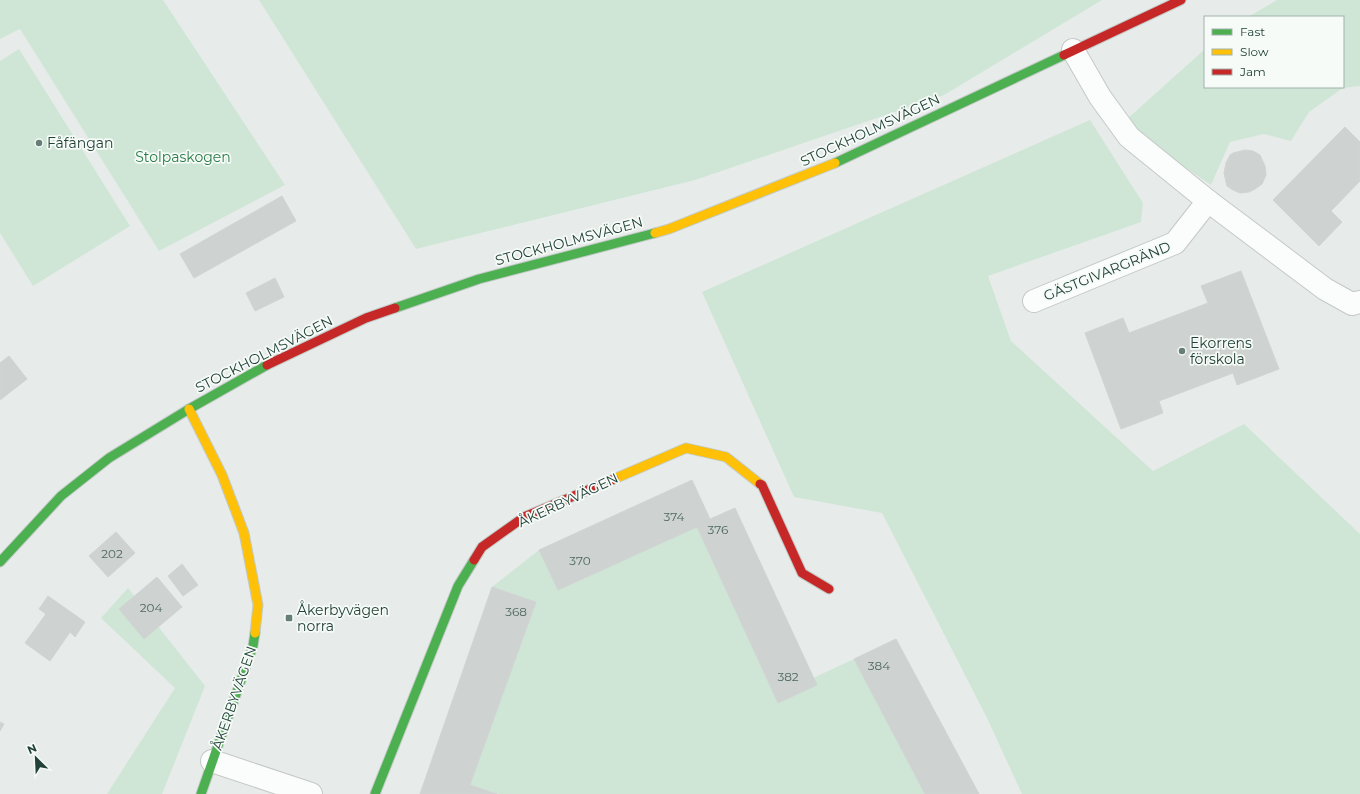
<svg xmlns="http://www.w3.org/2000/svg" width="1360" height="794" font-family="Montserrat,sans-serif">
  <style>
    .green { fill: #cfe6d6 }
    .building { fill: #ced3d1; stroke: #cfd5d3 }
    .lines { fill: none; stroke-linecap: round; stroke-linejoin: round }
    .street-casing { stroke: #c4c9c7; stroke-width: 24 }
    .fast-casing { stroke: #c2cac7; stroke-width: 11 }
    .slow-casing { stroke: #c2cac7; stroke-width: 11 }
    .jam-casing { stroke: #c2cac7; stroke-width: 11 }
    .street { stroke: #fbfcfc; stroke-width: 22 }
    .fast { stroke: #4caf50; stroke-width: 9 }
    .slow { stroke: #ffc107; stroke-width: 9 }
    .jam { stroke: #c62828; stroke-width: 9 }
    .poi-dot { fill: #677e77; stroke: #f6fbf8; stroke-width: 1.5 }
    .labels { text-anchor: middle; stroke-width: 3.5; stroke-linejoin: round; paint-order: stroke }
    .number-label { font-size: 12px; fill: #4e6760 }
    .street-label { font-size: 14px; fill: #224239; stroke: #f6fbf8 }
    .poi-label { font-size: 14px; fill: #224239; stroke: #f6fbf8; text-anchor: start }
    .park-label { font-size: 14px; fill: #297c47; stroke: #f6fbf8 }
  </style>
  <rect width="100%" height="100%" fill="#e7ecea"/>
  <g class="green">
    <polygon points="0,0 163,0 285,185 159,251 20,29 0,39"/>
    <polygon points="259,0 1102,0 944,95 695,180 416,249"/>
    <polygon points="1277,0 1360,0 1360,86 1343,88 1309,112 1291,141 1264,134 1230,142 1211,185 1147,141 1127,119 1205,49 1205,87 1343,87 1343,17 1248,17"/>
    <polygon points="19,49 130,226 33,286 0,233 0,61"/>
    <polygon points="1090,120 1143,203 1141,222 988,276 1011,341 1153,471 1244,424 1360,534 1360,794 1022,794 987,718 882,513 794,497 702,292"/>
    <polygon points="697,527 778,703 816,685 813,678 854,659 925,794 497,794 470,785 536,602 492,587 539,550 558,590"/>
    <polygon points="128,588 205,686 162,794 107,794 175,688 101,618"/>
  </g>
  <g class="building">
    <polygon points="1345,127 1360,142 1360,181 1331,211 1342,222 1319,246 1273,200"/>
    <polygon points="1245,150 1253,151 1260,155 1265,166 1266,175 1262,184 1255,189 1249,192 1240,193 1233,190 1227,186 1224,173 1226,163 1230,155 1233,153"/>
    <polygon points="282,196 296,221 194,278 180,254"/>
    <polygon points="1241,271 1279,369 1237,385 1233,373 1159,401 1163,413 1121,429 1085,333 1123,318 1129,333 1208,303 1201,286"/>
    <polygon points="275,278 284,297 255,311 246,293"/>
    <polygon points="9,356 27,379 0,400 0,363"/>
    <polygon points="692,480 710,519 735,508 817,685 778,703 697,527 558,590 539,550"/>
    <polygon points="116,532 135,553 108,577 89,556"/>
    <polygon points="182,564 198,585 183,596 168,576"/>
    <polygon points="157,577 182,607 144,639 119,609"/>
    <polygon points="492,587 536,602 470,785 497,794 420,794"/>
    <polygon points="48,596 85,622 75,637 70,632 50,661 25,643 46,614 39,609"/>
    <polygon points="896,639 979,794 925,794 854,659"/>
    <polygon points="0,722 4,724 0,731"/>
  </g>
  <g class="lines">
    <g class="street-casing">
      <g id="street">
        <polyline points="1073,50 1100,97 1129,137 1208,201 1325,289 1352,304 1360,302"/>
        <polyline points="1034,301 1175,243 1208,201"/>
        <polyline points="212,761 311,794"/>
      </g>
    </g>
    <g class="fast-casing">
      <g id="fast">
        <polyline points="835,163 1064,55"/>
        <polyline points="395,308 479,279 655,233"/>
        <polyline points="0,562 61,496 109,458 189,409 267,365"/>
        <polyline points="201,794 253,646 255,633"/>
        <polyline points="375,794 458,586 474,560"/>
      </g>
    </g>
    <g class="slow-casing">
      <g id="slow">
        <polyline points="655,233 669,229 835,163"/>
        <polyline points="189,409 222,475 244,533 258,605 255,633"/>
        <polyline points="614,479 686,448 726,457 760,484"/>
      </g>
    </g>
    <g class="jam-casing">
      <g id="jam">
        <polyline points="1064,55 1181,0"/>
        <polyline points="267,365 366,318 395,308"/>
        <polyline points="760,484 762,485 802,573 829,589"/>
        <polyline points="474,560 482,547 524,517 614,479"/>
      </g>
    </g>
    <use href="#street" class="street"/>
    <use href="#fast" class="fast"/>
    <use href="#slow" class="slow"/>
    <use href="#jam" class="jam"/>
  </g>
  <g class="poi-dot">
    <circle cx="39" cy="143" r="4"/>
    <circle cx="1182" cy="351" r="4"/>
    <rect x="285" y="614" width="8" height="8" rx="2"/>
  </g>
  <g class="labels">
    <g class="number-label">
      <text x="674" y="521">374</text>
      <text x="718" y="534">376</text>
      <text x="112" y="558">202</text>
      <text x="580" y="565">370</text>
      <text x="151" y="612">204</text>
      <text x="516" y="616">368</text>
      <text x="879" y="670">384</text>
      <text x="788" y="681">382</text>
    </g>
    <g class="street-label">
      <text transform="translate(870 130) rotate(-25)" y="5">STOCKHOLMSVÄGEN</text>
      <text transform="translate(569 241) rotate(-15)" y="5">STOCKHOLMSVÄGEN</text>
      <text transform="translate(1107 271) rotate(-22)" y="5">GÄSTGIVARGRÄND</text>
      <text transform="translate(264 354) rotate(-27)" y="5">STOCKHOLMSVÄGEN</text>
      <text transform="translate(568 500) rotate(-25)" y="5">ÅKERBYVÄGEN</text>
      <text transform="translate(234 698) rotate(-71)" y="5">ÅKERBYVÄGEN</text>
    </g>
    <g class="poi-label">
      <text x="47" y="148">Fåfängan</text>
      <text x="1190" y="348">Ekorrens<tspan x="1190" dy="16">förskola</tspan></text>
      <text x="297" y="615">Åkerbyvägen<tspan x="297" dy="16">norra</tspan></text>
    </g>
    <g class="park-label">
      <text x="183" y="162">Stolpaskogen</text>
    </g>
  </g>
  <rect x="1204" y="16" width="140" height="72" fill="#f6fbf8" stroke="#a1b1ac"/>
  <rect x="1212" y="29" width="20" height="6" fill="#4caf50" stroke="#a1b1ac"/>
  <text x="1240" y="36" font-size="12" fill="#224239">Fast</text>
  <rect x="1212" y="49" width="20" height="6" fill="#ffc107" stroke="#a1b1ac"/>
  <text x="1240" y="56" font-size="12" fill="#224239">Slow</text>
  <rect x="1212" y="69" width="20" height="6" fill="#c62828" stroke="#a1b1ac"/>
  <text x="1240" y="76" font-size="12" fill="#224239">Jam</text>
  <g transform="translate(36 758) rotate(336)" stroke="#f6fbf8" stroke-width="3" paint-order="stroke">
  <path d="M0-3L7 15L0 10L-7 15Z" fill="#224239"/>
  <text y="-6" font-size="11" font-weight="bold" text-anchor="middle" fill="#224239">N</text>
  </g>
</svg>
